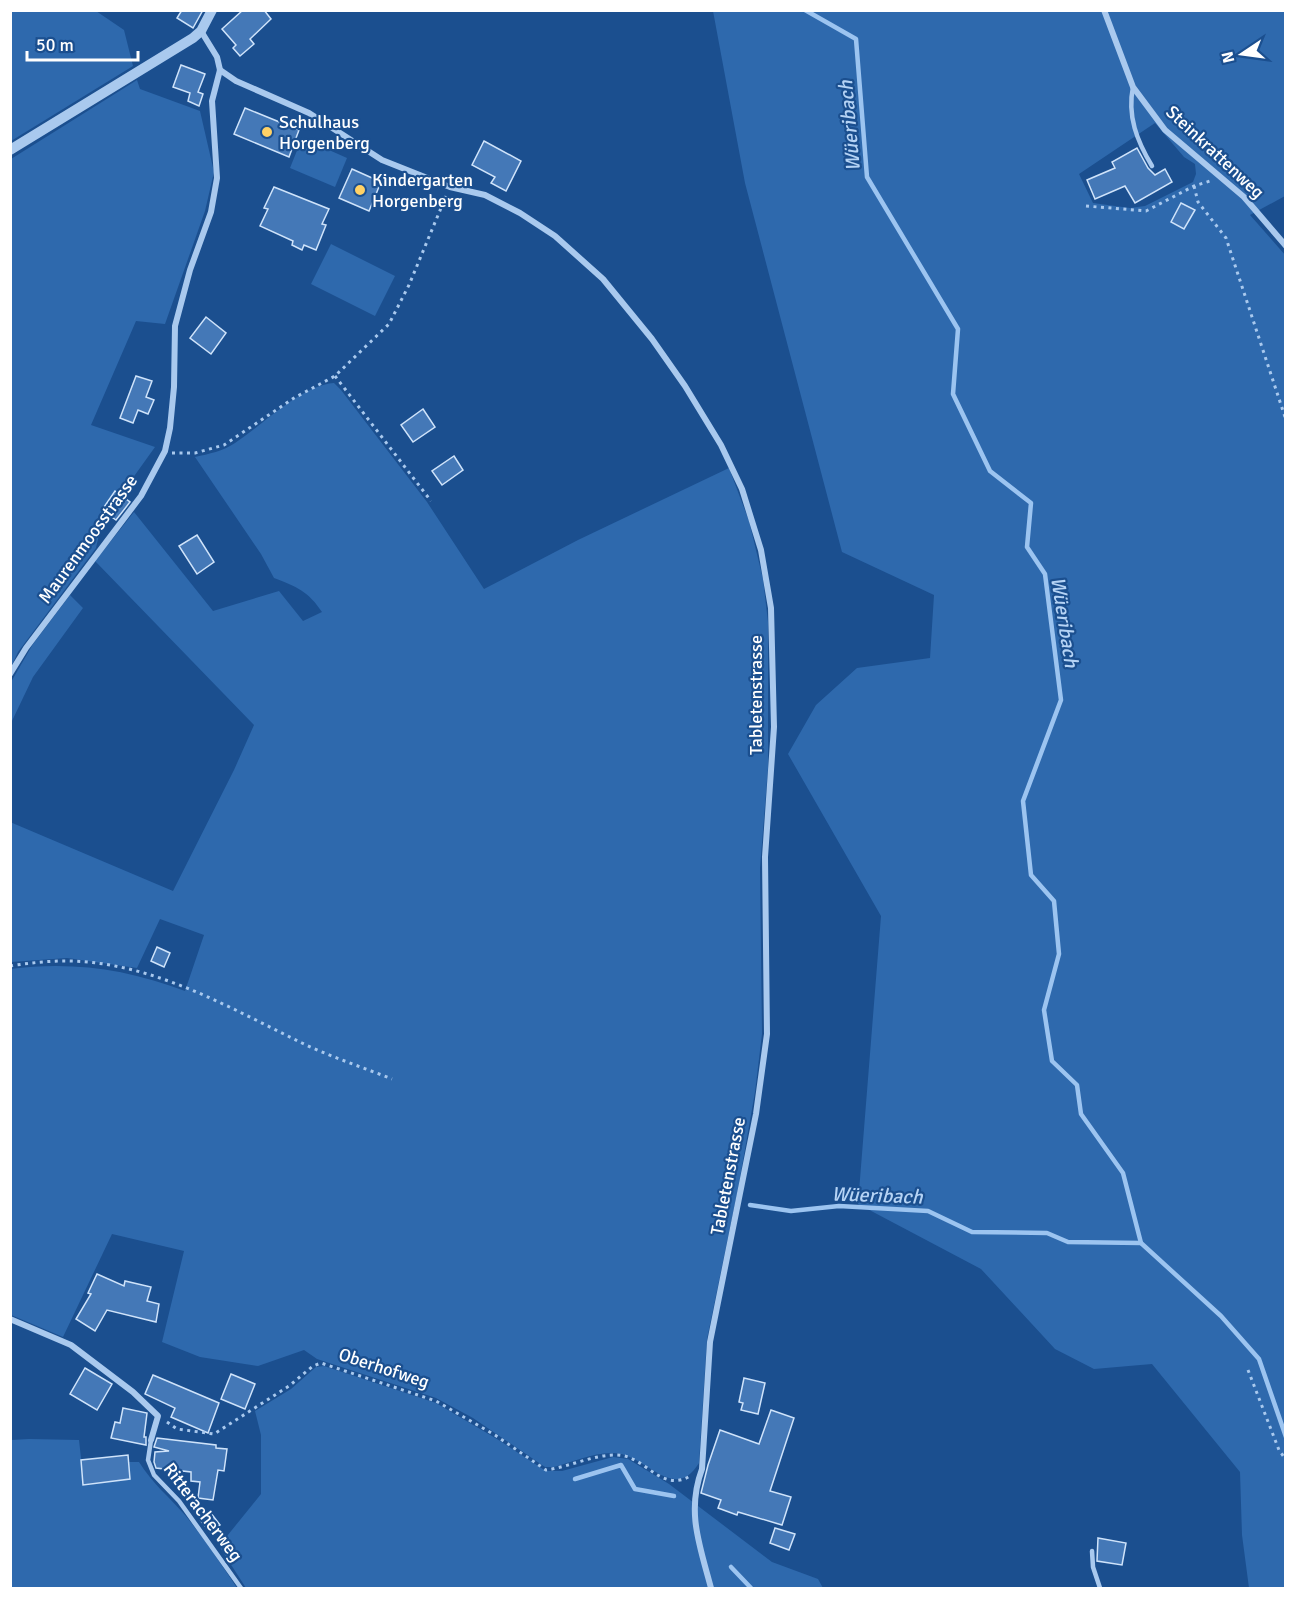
<svg xmlns="http://www.w3.org/2000/svg" width="1296" height="1599" font-family="Signika,sans-serif">
  <style>
    .green { fill: #2e69ad; fill-rule: evenodd }
    .lines { fill: none; stroke-linecap: round; stroke-linejoin: round }
    .stream { stroke: #9cc4f0; stroke-width: 4.5 }
    .building { fill: #4478b7; stroke: #cfe3fa; stroke-width: 1.5 }
    .path { stroke: #a9c9ee; stroke-width: 3; stroke-dasharray: 3 4.5; stroke-linecap: butt }
    .service { stroke: #a9c9ee; stroke-width: 4.5 }
    .minor { stroke: #a9c9ee; stroke-width: 6 }
    .tertiary { stroke: #a9c9ee; stroke-width: 10 }
    .poi-dot { fill: #ffd166; stroke: #1b4f8f; stroke-width: 2 }
    .labels { text-anchor: middle; stroke-width: 4.5; stroke-linejoin: round; paint-order: stroke }
    .poi-label { font-size: 18px; fill: #fff; stroke: #1b4f8f; text-anchor: start }
    .street-label { font-size: 18px; fill: #fff; stroke: #1b4f8f }
    .water-label { font-size: 20px; font-style: italic; fill: #b5d3f5; stroke: #1b4f8f }
  </style>
  <rect width="100%" height="100%" fill="#1b4f8f"/>
  <g class="green">
    <polygon points="11,10 96,11 124,30 133,66 11,141"/>
    <path d="M713,11H1285V196L1250,215L1286,256L1285,1588H1249L1242,1535L1240,1472L1152,1364L1094,1369L1055,1349L981,1269L858,1204L881,916L788,754L816,705L857,668L930,658L934,595L842,552L745,183ZM1155,123L1184,157L1195,164L1196,174L1193,182L1145,206L1130,208L1093,203L1079,174Z"/>
    <polygon points="137,80 140,89 200,111 214,172 205,211 165,324 136,321 91,425 155,447 102,521 96,548 18,652 11,667 11,159"/>
    <polygon points="302,138 347,158 335,187 290,168"/>
    <polygon points="331,244 395,276 375,316 311,284"/>
    <path d="M334,383L341,390L427,502L484,589L578,540L729,468L749,521L763,579L768,622V768L760,868L762,1034L755,1092L738,1189L707,1339L699,1463C674,1504 646,1454 614,1453C594,1452 573,1462 554,1467H545L473,1418L436,1398L317,1359L304,1350L258,1366L200,1357L162,1342L184,1251L112,1234L63,1337L11,1315L10,969C72,961 127,969 185,991L204,935L160,919L137,968L67,958L11,962L10,822L173,891L234,770L254,725L95,561L134,512L213,611L279,591L303,621L322,612C309,592 296,586 274,578L261,554L195,457C209,454 223,451 235,443C263,425 301,385 334,383Z"/>
    <polygon points="70,595 83,608 33,677 11,723 11,682 33,644"/>
    <polygon points="324,1366 436,1403 497,1439 546,1471 562,1471 613,1457 628,1459 669,1484 772,1562 818,1579 823,1588 246,1588 219,1546 261,1494 261,1435 255,1411 291,1389 316,1367"/>
    <path d="M29,1439L79,1440L84,1485L130,1479L128,1462H139C152,1483 169,1497 185,1515C204,1538 221,1564 237,1588H11V1440Z"/>
  </g>
  <g class="lines">
    <g class="stream">
      <polyline points="805,10 856,39 867,177 958,329 953,394 990,471 1031,503 1027,547 1045,574 1061,700 1023,801 1031,875 1054,901 1059,954 1044,1010 1052,1061 1077,1085 1081,1114 1123,1173 1141,1243 1221,1316 1259,1359 1286,1437"/>
      <polyline points="750,1205 791,1211 839,1206 928,1211 972,1232 1047,1233 1068,1242 1141,1243"/>
      <polyline points="575,1479 621,1465 635,1489 674,1496"/>
      <polyline points="731,1567 751,1588"/>
    </g>
  </g>
  <g class="building">
    <polygon points="182,10 203,10 193,28 177,18"/>
    <polygon points="243,10 264,10 271,19 250,39 254,44 240,56 233,48 236,45 222,29"/>
    <polygon points="181,65 205,74 198,92 203,94 199,106 188,101 190,93 173,87"/>
    <polygon points="245,108 299,130 289,157 234,134"/>
    <polygon points="484,141 521,161 506,191 491,183 495,177 472,165"/>
    <polygon points="1137,148 1148,168 1155,175 1165,169 1172,182 1135,203 1125,186 1095,199 1087,180 1115,168 1112,162"/>
    <polygon points="352,169 381,182 369,211 339,198"/>
    <polygon points="274,187 329,209 322,224 326,225 316,250 304,245 302,250 292,245 293,241 260,226 268,209 264,208"/>
    <polygon points="1181,203 1195,210 1184,229 1171,222"/>
    <polygon points="206,317 226,333 211,354 190,338"/>
    <polygon points="136,376 152,381 146,397 154,400 148,414 138,410 133,423 120,418"/>
    <polygon points="423,409 435,427 413,442 401,425"/>
    <polygon points="454,456 463,470 442,485 432,471"/>
    <polygon points="115,491 130,502 116,520 102,510"/>
    <polygon points="197,535 214,562 197,574 179,546"/>
    <polygon points="157,947 170,953 164,967 151,961"/>
    <polygon points="97,1274 124,1286 125,1281 151,1287 147,1301 159,1304 156,1322 107,1310 95,1331 76,1319 91,1294 88,1293"/>
    <polygon points="85,1368 112,1384 97,1410 70,1394"/>
    <polygon points="231,1374 255,1384 245,1409 221,1399"/>
    <polygon points="153,1375 219,1403 208,1433 171,1417 175,1408 145,1394"/>
    <polygon points="744,1378 765,1383 758,1414 741,1410 743,1403 739,1402"/>
    <polygon points="123,1408 147,1413 144,1437 146,1437 146,1445 111,1438 115,1422 120,1423"/>
    <polygon points="771,1410 794,1418 770,1491 791,1497 782,1525 738,1512 737,1515 718,1508 721,1500 701,1493 708,1465 720,1430 759,1444"/>
    <polygon points="157,1438 216,1445 216,1448 227,1449 224,1471 218,1470 213,1500 198,1498 200,1482 191,1481 191,1472 156,1468 154,1462 155,1452 169,1451 154,1447"/>
    <polygon points="128,1455 130,1479 83,1485 81,1460"/>
    <polygon points="210,1512 220,1525 211,1533 200,1520"/>
    <polygon points="775,1528 795,1534 789,1550 770,1543"/>
    <polygon points="1098,1538 1126,1543 1122,1565 1097,1561"/>
  </g>
  <g class="lines">
    <g class="path">
      <polyline points="1194,186 1198,202 1226,238 1286,420"/>
      <polyline points="1086,206 1146,211 1194,186 1210,181"/>
      <polyline points="335,376 431,501"/>
      <polyline points="172,453 195,453 224,445 294,398 335,376 389,324 409,285 446,196"/>
      <path d="M10,966C29,963 47,961 65,961C151,961 228,1007 302,1043C331,1057 362,1067 392,1079"/>
      <polyline points="1248,1370 1279,1450 1286,1460"/>
      <path d="M167,1422L177,1429L214,1434L289,1386L313,1366L321,1363L436,1401L495,1435L546,1470C571,1467 605,1449 628,1457C650,1465 665,1491 690,1476"/>
    </g>
    <g class="service">
      <path d="M1133,87C1127,116 1137,141 1152,166"/>
      <polyline points="151,1440 148,1460 154,1475 179,1501 241,1588"/>
      <polyline points="1092,1551 1093,1567 1100,1588"/>
    </g>
    <g class="minor">
      <polyline points="1104,10 1133,87 1165,130 1244,197 1286,246"/>
      <path d="M220,70L236,81L309,113L382,160L450,187L485,195L520,213L555,236L603,279L652,339L685,386L721,445L742,489L761,550L771,608L774,727L765,857L767,1034L756,1114L710,1342L702,1469C686,1512 700,1546 711,1588"/>
      <polyline points="10,674 26,648 141,496 165,451 170,428 174,387 175,326 190,270 211,212 217,178 212,101 220,70 217,57 201,31"/>
      <polyline points="10,1319 71,1345 133,1392 158,1416 151,1440"/>
    </g>
    <polyline class="tertiary" points="10,150 193,38 201,31 212,10"/>
  </g>
  <g class="poi-dot">
    <circle cx="267" cy="132" r="6"/>
    <circle cx="360" cy="190" r="6"/>
  </g>
  <g class="labels">
    <g class="poi-label">
      <text x="279" y="128">Schulhaus<tspan x="279" dy="21">Horgenberg</tspan></text>
      <text x="372" y="186">Kindergarten<tspan x="372" dy="21">Horgenberg</tspan></text>
    </g>
    <g class="street-label">
      <text transform="translate(1215 152) rotate(43)" y="6">Steinkrattenweg</text>
      <text transform="translate(88 539) rotate(-54)" y="6">Maurenmoosstrasse</text>
      <text transform="translate(756 695) rotate(-90)" y="6">Tabletenstrasse</text>
      <text transform="translate(728 1176) rotate(-79)" y="6">Tabletenstrasse</text>
      <text transform="translate(384 1368) rotate(18)" y="6">Oberhofweg</text>
      <text transform="translate(203 1512) rotate(53)" y="6">Ritteracherweg</text>
    </g>
    <g class="water-label">
      <text transform="translate(849 126) rotate(-95)" y="7">Wüeribach</text>
      <text transform="translate(1065 622) rotate(81)" y="7">Wüeribach</text>
      <text transform="translate(877 1195) rotate(2)" y="7">Wüeribach</text>
    </g>
  </g>
  <rect width="1296" height="1599" fill="none" stroke="#ffffff" stroke-width="24"/>
  <g transform="translate(1242 54) rotate(257)" stroke="#1b4f8f" stroke-width="4.5" paint-order="stroke">
  <path d="M0-4.5L10 22L0 15L-10 22Z" fill="#ffffff"/>
  <text y="-9" font-size="16" font-weight="bold" text-anchor="middle" fill="#ffffff">N</text>
  </g>
  <path d="M27 51v9h111v-9" fill="none" stroke="#ffffff" stroke-width="3"/>
  <text x="36" y="51" font-size="18" fill="#ffffff" stroke="#1b4f8f" stroke-width="4.5" paint-order="stroke">50 m</text>
</svg>
